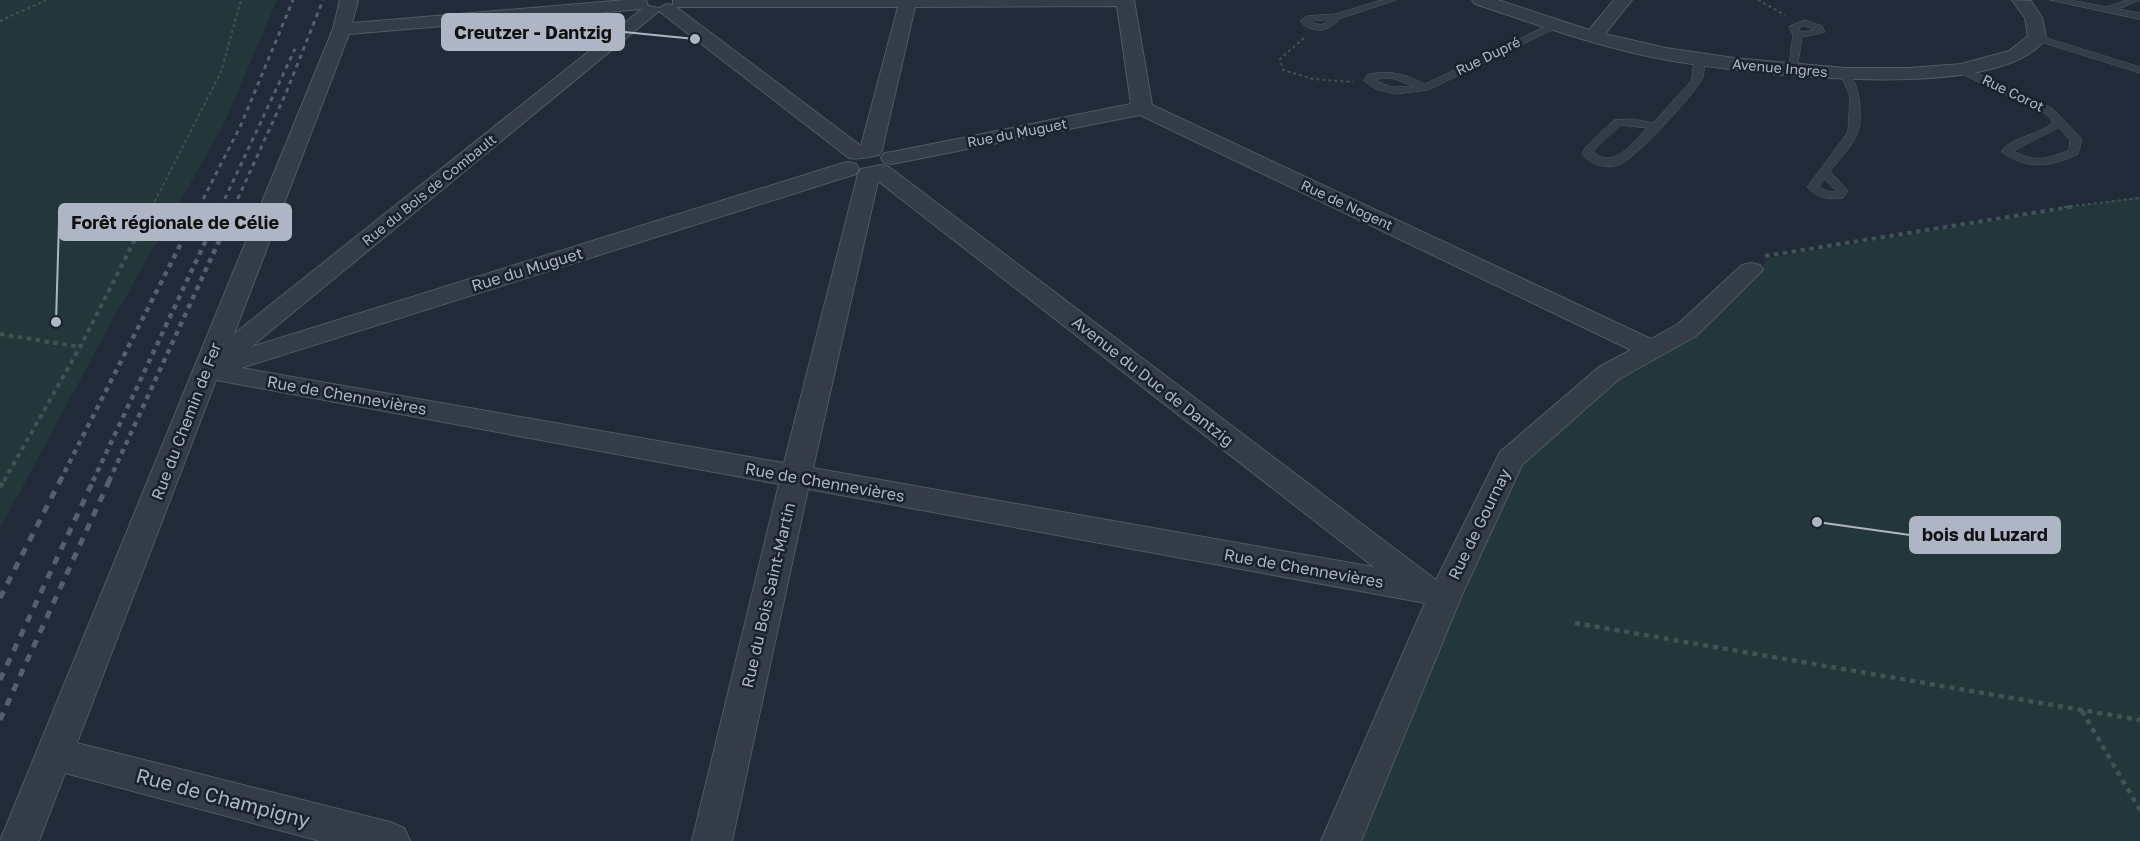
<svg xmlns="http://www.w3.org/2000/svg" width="2140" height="841" font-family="'Golos Text',sans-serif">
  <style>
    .green { fill: #23373a }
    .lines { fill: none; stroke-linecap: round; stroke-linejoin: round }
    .lane-casing { stroke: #515966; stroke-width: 1 }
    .street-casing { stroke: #515966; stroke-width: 2 }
    .path-far2 { stroke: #405356; stroke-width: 2; stroke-dasharray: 3 3; stroke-linecap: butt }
    .path-far1 { stroke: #405356; stroke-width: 4; stroke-dasharray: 4.5 4.5; stroke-linecap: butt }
    .path { stroke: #405356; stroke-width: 4.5; stroke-dasharray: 5 5; stroke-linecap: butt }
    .lane { fill: #343c48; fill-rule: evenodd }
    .street { fill: #343c48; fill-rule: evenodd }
    .rail-far2 { stroke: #555f6f; stroke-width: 3; stroke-dasharray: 4.5 4.5; stroke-linecap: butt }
    .rail-far1 { stroke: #555f6f; stroke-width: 4.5; stroke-dasharray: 5 5; stroke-linecap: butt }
    .rail { stroke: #555f6f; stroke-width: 5; stroke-dasharray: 8 8; stroke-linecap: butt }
    .labels { text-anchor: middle; stroke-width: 5; stroke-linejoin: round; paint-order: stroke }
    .far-street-label { font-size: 14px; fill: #aeb6c5; stroke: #19212d }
    .street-label { font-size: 16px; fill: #aeb6c5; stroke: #19212d }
    .near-street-label { font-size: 20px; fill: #aeb6c5; stroke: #19212d }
    .leader { fill: none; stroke: #aeb6c5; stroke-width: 2 }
    .callout-dot { fill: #aeb6c5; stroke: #19212d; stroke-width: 2 }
    .callout { fill: #aeb6c5; stroke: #aeb6c5; stroke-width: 2 }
    .callout-label { font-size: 18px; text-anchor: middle; font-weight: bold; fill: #111 }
  </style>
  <rect width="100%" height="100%" fill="#202a38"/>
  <g class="green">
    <polygon points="0,0 277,0 223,126 112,321 0,529"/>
    <polygon points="2140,196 2140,841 1359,841 1465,585 1522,460 1622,371 1693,339 1769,258"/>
  </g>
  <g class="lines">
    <g class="lane-casing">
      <g id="lane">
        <path d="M1382,0H1396L1339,19C1329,33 1311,34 1300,21L1307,16L1335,14ZM1329,20L1321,25L1311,22L1312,21Z"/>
        <polygon points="2050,0 2069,0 2107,7 2127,0 2140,0 2118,9 2140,13 2140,19"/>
        <path d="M1805,20L1822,26L1825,32L1802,37L1797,70L1788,72L1793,35L1789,27ZM1805,26L1815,30L1801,32L1799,28Z"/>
        <path d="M1553,23L1558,26L1556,28L1428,90L1396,94L1378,90L1364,81L1367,75C1388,69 1406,74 1424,84ZM1384,78L1395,79L1415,87H1390L1375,80Z"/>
        <polygon points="2037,35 2140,67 2140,73 2034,40 2034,36"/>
        <path d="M1695,58L1704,60C1704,66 1705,73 1702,79C1695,94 1636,157 1621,164C1607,170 1591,165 1582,154L1585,148L1614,120L1633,119L1653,123L1691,81ZM1621,125L1647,128C1633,142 1616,168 1595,154L1594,151Z"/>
        <path d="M1958,68H1966L2053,109L2082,139L2078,154C2051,167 2029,170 2003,153L2001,151C2015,135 2039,136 2053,122L2045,113L1958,72ZM2059,128L2070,140L2069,150C2049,159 2033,163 2014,151Z"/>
        <path d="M1845,71C1860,77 1863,118 1858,132C1853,145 1839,160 1830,171L1848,191L1843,198C1829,200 1816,198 1807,187L1848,132L1850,96L1840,74ZM1825,179L1836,191L1835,192L1827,191L1819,187Z"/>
      </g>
    </g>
    <g class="street-casing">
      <g id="street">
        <path d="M340,0H358L352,23L626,0H646L648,6L659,8L667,4L673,5V0H1134L1152,105L1651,339L1678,324L1742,265L1751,263L1760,265L1763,270L1696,336L1619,379L1522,465L1461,597L1361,841H1321L1425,603L808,489L732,841H692L779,484L216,380L77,743L390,822L404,828L410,841H320L65,773L39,841H0L333,29ZM1117,6L1131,104L892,152L884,153L881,158L884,163L892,164L1140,115L1631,350L1599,367L1500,452L1436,580L889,167L881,165L861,169L858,174L784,463L241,368L856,174L859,169L856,164L848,162L840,164L251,347L659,11L849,158C859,160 869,157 879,155L882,150L915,7ZM676,7H898L861,146ZM642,9L234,334L349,34ZM878,181L1374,567L813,468Z"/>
        <path d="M1472,0H1498L1589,30L1614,0H1632L1605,34L1666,48L1734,58L1845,68H1909L1961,64L2009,51L2028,36L2025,18L2012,0L2031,1L2042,18L2046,38C1999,106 1742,73 1667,60C1601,48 1538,25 1475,4Z"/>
      </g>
    </g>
    <g class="path-far2">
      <polyline points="1758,0 1785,15"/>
      <polyline points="0,21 46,0"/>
      <polyline points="1304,38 1280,59 1283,70 1313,79 1353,82"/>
      <polyline points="152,207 221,72 241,0"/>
      <polyline points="2064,207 2140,198"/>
    </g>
    <g class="path-far1">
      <polyline points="1765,256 2076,206"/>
      <polyline points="0,334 80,347"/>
      <polyline points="4,481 80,347 152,206"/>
    </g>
    <g class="path">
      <polyline points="0,487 5,479"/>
      <polyline points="1575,623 2140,720"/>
      <polyline points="2082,711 2140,810"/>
    </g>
    <use href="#lane" class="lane"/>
    <use href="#street" class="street"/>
    <g class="rail-far2">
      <polyline points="199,207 241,125 293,0"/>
      <polyline points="221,207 295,49"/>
      <polyline points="234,207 286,93 323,0"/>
    </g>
    <g class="rail-far1">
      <polyline points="60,481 200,206"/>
      <polyline points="93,481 222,206"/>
      <polyline points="109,481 235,206"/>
    </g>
    <g class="rail">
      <polyline points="0,598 61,479"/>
      <polyline points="0,680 94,479"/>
      <polyline points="0,720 110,479"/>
    </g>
  </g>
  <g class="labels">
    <g class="far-street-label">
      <text transform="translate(1488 56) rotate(-26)" y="5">Rue Dupré</text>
      <text transform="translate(1780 68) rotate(5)" y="5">Avenue Ingres</text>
      <text transform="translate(2013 93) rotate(26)" y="5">Rue Corot</text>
      <text transform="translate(1017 133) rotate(-11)" y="5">Rue du Muguet</text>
      <text transform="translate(429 190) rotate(-39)" y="5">Rue du Bois de Combault</text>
      <text transform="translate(1347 205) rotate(25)" y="5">Rue de Nogent</text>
    </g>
    <g class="street-label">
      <text transform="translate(527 269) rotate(-17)" y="6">Rue du Muguet</text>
      <text transform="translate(1153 381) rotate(38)" y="6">Avenue du Duc de Dantzig</text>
      <text transform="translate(347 395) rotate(10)" y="6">Rue de Chennevières</text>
      <text transform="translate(186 421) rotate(-69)" y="6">Rue du Chemin de Fer</text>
      <text transform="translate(825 482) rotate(10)" y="6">Rue de Chennevières</text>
      <text transform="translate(1479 524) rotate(-64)" y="6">Rue de Gournay</text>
      <text transform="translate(1304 568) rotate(10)" y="6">Rue de Chennevières</text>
      <text transform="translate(768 595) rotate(-77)" y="6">Rue du Bois Saint-Martin</text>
    </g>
    <g class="near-street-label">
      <text transform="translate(223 798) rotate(15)" y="7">Rue de Champigny</text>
    </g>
  </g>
  <path class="leader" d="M695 39L624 32M56 322L59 222M1817 522L1910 535"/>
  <g class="callout-dot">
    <circle cx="695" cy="39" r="6"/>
    <circle cx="56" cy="322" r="6"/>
    <circle cx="1817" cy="522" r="6"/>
  </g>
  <g class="callout">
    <rect x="442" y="14" width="182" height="36" rx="6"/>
    <rect x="59" y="204" width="232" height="36" rx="6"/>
    <rect x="1910" y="517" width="150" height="36" rx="6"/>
  </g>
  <g class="callout-label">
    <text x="533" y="39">Creutzer - Dantzig</text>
    <text x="175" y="229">Forêt régionale de Célie</text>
    <text x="1985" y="541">bois du Luzard</text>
  </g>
</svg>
